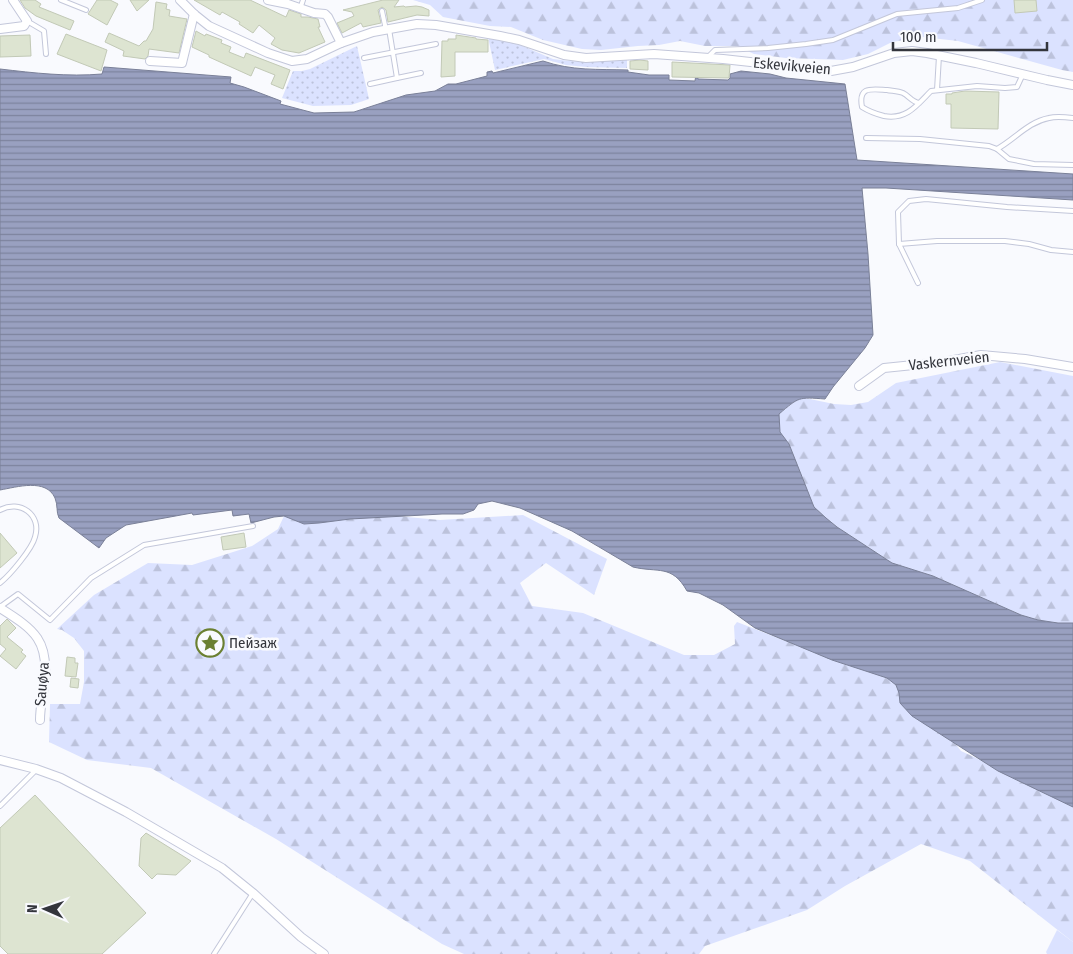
<svg xmlns="http://www.w3.org/2000/svg" width="1073" height="954" font-family="'Fira Sans Condensed',sans-serif">
  <style>
    .green { fill: #dbe2ff }
    .forest { fill: url(#forest-firs) }
    .park { fill: url(#park-dots) }
    .water { fill: url(#water-rules); stroke: #7a8098 }
    .building { fill: #dde4d1; stroke: #c2c9b6 }
    .lines { fill: none; stroke-linecap: round; stroke-linejoin: round }
    .lane-casing { stroke: #c3c7da; stroke-width: 6 }
    .street-casing { stroke: #c3c7da; stroke-width: 10 }
    .lane { stroke: #fff; stroke-width: 4 }
    .street { stroke: #fff; stroke-width: 8 }
    .labels { text-anchor: middle; stroke-width: 5; stroke-linejoin: round; paint-order: stroke }
    .street-label { font-size: 15px; fill: #33353c; stroke: #f9fafe }
    .poi-label { font-size: 15px; fill: #33353c; stroke: #f9fafe; text-anchor: start }
  </style>
  <defs>
    <pattern id="forest-firs" width="22" height="20" patternUnits="userSpaceOnUse" patternTransform="scale(1.25)"><rect width="22" height="20" fill="#dbe2ff"/><path d="M5 1l3.5 6h-7zM16 11l3.5 6h-7z" fill="#bcc2db"/></pattern>
    <pattern id="park-dots" width="8" height="8" patternUnits="userSpaceOnUse" patternTransform="scale(1.25)"><rect width="8" height="8" fill="#dbe2ff"/><path d="M2 2h.1M6 6h.1" fill="none" stroke="#bcc2db" stroke-width="1.8" stroke-linecap="round"/></pattern>
    <pattern id="water-rules" width="6" height="5" patternUnits="userSpaceOnUse" patternTransform="scale(1.25)"><rect width="6" height="5" fill="#99a0c0"/><path d="M0 2.5h6" fill="none" stroke="#7d839d"/></pattern>
  </defs>
  <rect width="100%" height="100%" fill="#f9fafe"/>
  <polygon class="green" points="1057,930 1073,942 1073,954 1047,954 1046,952"/>
  <g class="forest">
    <polygon points="413,0 1073,0 1073,72 1062,70 958,41 922,37 892,42 868,54 843,60 786,58 754,54 737,46 705,46 680,41 659,45 638,46 601,50 582,49 543,40 511,27 490,26 443,17 430,5"/>
    <polygon points="1000,362 1073,376 1073,623 1058,623 1038,620 1021,615 933,576 892,563 837,527 826,518 814,507 789,444 780,432 779,414 797,399 805,398 834,404 851,405 868,402 896,383"/>
    <polygon points="523,515 607,559 594,595 546,563 520,583 532,606 583,613 684,655 714,655 735,644 734,626 737,622 847,665 895,660 934,716 961,751 1073,803 1073,942 970,861 921,844 845,886 807,910 705,946 699,954 464,954 442,944 276,839 151,768 87,760 49,742 50,704 80,704 84,682 84,651 74,638 62,630 57,629 94,595 148,563 192,565 252,546 278,529 284,516 396,516 440,520"/>
  </g>
  <g class="park">
    <polygon points="488,37 520,45 553,59 569,61 589,62 627,60 627,68 586,67 566,65 544,59 495,70"/>
    <polygon points="357,46 369,99 351,105 313,106 282,98 293,71 302,71 310,69"/>
  </g>
  <path class="water" d="M543,61C572,71 598,69 628,70V72L649,75H669V80L695,81L696,74H697L698,79L728,80L730,78V74L741,71L770,74L786,78L845,84L857,160L1073,174V200L886,188H862L868,254L873,335L865,348L833,387L825,399C798,397 799,397 779,414L780,432L789,444L814,507L826,518L837,527L892,563L933,576L1021,615L1038,620L1058,623H1073V807L998,771L912,716L900,703L899,693L896,685L887,678L832,660L755,628L723,605L699,593L687,591C672,564 658,573 633,567L572,531L520,508L492,501L478,504L474,510L463,514H442L350,519L319,523L304,524L284,516L274,517L251,523L249,514L233,516L232,510L193,515L192,513L126,525L106,538L99,548L59,518C56,512 58,505 55,498C46,478 17,487 0,490V69C34,73 68,77 102,74L104,67L231,77L230,83L244,87L281,101L280,104L314,113L354,112L406,95L435,91L448,84H456L487,76V72L492,71L493,73Z"/>
  <g class="building">
    <polygon points="20,0 35,0 41,4 39,7 74,21 70,30 36,16 25,8"/>
    <polygon points="97,0 110,0 118,4 107,25 88,14"/>
    <polygon points="130,0 149,0 137,11"/>
    <polygon points="194,0 250,0 286,17 289,10 301,14 301,17 308,17 318,19 320,27 318,27 325,42 299,53 282,50 271,44 275,38 259,25 253,33 239,24 240,22 222,12 220,15"/>
    <polygon points="383,0 399,0 394,7 404,6 405,7 416,6 422,7 429,10 429,16 417,15 388,22 386,10 382,7 378,10 381,23 363,27 361,23 342,33 337,23 354,16 352,12 343,10"/>
    <polygon points="1014,0 1036,0 1037,11 1015,13"/>
    <polygon points="156,2 167,4 166,9 170,10 169,16 187,19 179,53 149,49 148,56 145,59 123,56 124,51 105,42 109,33 139,46 144,41 146,41 153,29"/>
    <polygon points="196,31 205,36 206,34 222,40 221,43 231,47 229,52 244,58 246,53 290,70 283,89 271,84 275,75 255,67 251,76 209,57 209,55 192,47"/>
    <polygon points="66,34 107,50 101,71 57,54"/>
    <polygon points="30,35 31,56 0,57 0,36"/>
    <polygon points="456,35 476,38 476,39 488,40 488,52 455,52 455,76 441,77 442,41 448,41 448,39 456,39"/>
    <polygon points="640,60 648,61 648,70 630,69 630,61"/>
    <polygon points="672,62 730,65 729,78 672,77"/>
    <polygon points="965,91 999,92 998,129 951,128 951,104 946,104 946,94 952,94 952,93"/>
    <polygon points="0,533 17,553 0,568"/>
    <polygon points="244,533 246,547 223,550 221,537"/>
    <polygon points="7,619 16,628 7,637 23,650 21,652 26,656 16,669 0,656 6,649 0,644 0,626"/>
    <polygon points="67,657 75,658 75,663 78,663 76,677 65,676"/>
    <polygon points="71,678 79,679 78,688 70,687"/>
    <polygon points="35,795 146,913 102,954 8,954 0,946 0,828"/>
    <polygon points="146,833 191,861 176,875 157,874 152,879 139,866 141,838"/>
  </g>
  <g class="lines">
    <g class="lane-casing">
      <g id="lane">
        <polyline points="61,0 86,10"/>
        <polyline points="300,9 303,0"/>
        <polyline points="382,11 386,30"/>
        <polyline points="27,21 44,31 46,54"/>
        <polyline points="708,57 715,50 768,48 806,44 833,40 897,14 958,8 982,0"/>
        <polyline points="364,58 436,44"/>
        <polyline points="397,78 421,73"/>
        <polyline points="370,84 397,78 389,29"/>
        <polyline points="937,90 939,56"/>
        <path d="M919,103C912,102 909,96 903,93C898,91 892,91 887,90C871,89 858,86 862,107C870,112 876,114 884,116C907,120 917,105 931,91L977,86L1005,88L1017,87L1023,74"/>
        <polyline points="866,138 920,139 989,146 997,149 1009,159 1034,164 1073,165"/>
        <path d="M997,149C1015,139 1028,122 1049,118C1056,116 1065,117 1073,118"/>
        <polyline points="899,244 937,241 1005,241 1029,244 1051,250 1073,252"/>
        <polyline points="918,283 899,244 898,212 909,201 926,199 1007,207 1073,211"/>
        <path d="M0,510C20,499 42,515 35,537C32,549 10,575 0,583"/>
        <polyline points="0,607 18,594 50,620 91,578 144,545 253,526"/>
        <polyline points="0,806 36,770"/>
        <polyline points="214,954 253,893"/>
      </g>
    </g>
    <g class="street-casing">
      <g id="street">
        <polyline points="180,0 194,14 209,26 268,53 292,61 307,59 341,43 373,32 417,24 436,25 500,36 519,40 564,55 586,58 654,54 723,59 831,71 853,67 894,53 912,51 927,53 976,63 1047,80 1073,85"/>
        <polyline points="268,0 288,4 314,13 325,14 328,17 341,43"/>
        <polyline points="0,29 24,26 27,21 13,0"/>
        <polyline points="150,61 182,63 194,14"/>
        <polyline points="859,386 884,368 943,362 981,355 1025,359 1073,367"/>
        <path d="M0,608C35,630 50,641 44,685C43,698 40,706 40,720"/>
        <polyline points="0,760 36,769 61,778 126,812 222,868 253,893 301,937 324,954"/>
      </g>
    </g>
    <use href="#lane" class="lane"/>
    <use href="#street" class="street"/>
  </g>
  <defs>
    <g id="sight-ring" transform="scale(1.4375)"><circle r="9.5" fill="#f9fafe" stroke="#6b8031" stroke-width="1.5"/><path d="M0-6L1.8-2.2L6-1.7L2.9 1.2L3.7 5.4L0 3.3L-3.7 5.4L-2.9 1.2L-6-1.7L-1.8-2.2Z" fill="#6b8031"/></g>
  </defs>
  <g fill-rule="evenodd">
    <use href="#sight-ring" x="210" y="643"/>
  </g>
  <g class="labels">
    <g class="street-label">
      <text transform="translate(792 66) rotate(5)" y="5">Eskevikveien</text>
      <text transform="translate(949 361) rotate(-6)" y="5">Vaskernveien</text>
      <text transform="translate(42 684) rotate(-85)" y="5">Sauøya</text>
    </g>
    <g class="poi-label">
      <text x="229" y="648">Пейзаж</text>
    </g>
  </g>
  <g transform="translate(45 909) rotate(272)" stroke="#f9fafe" stroke-width="4" paint-order="stroke">
  <path d="M0-4L9 19L0 12L-9 19Z" fill="#33353c"/>
  <text y="-8" font-size="14" font-weight="bold" text-anchor="middle" fill="#33353c">N</text>
  </g>
  <path d="M893 42v8h154v-8" fill="none" stroke="#33353c" stroke-width="2.5"/>
  <text x="900" y="42" font-size="15" fill="#33353c" stroke="#f9fafe" stroke-width="4" paint-order="stroke">100 m</text>
</svg>
